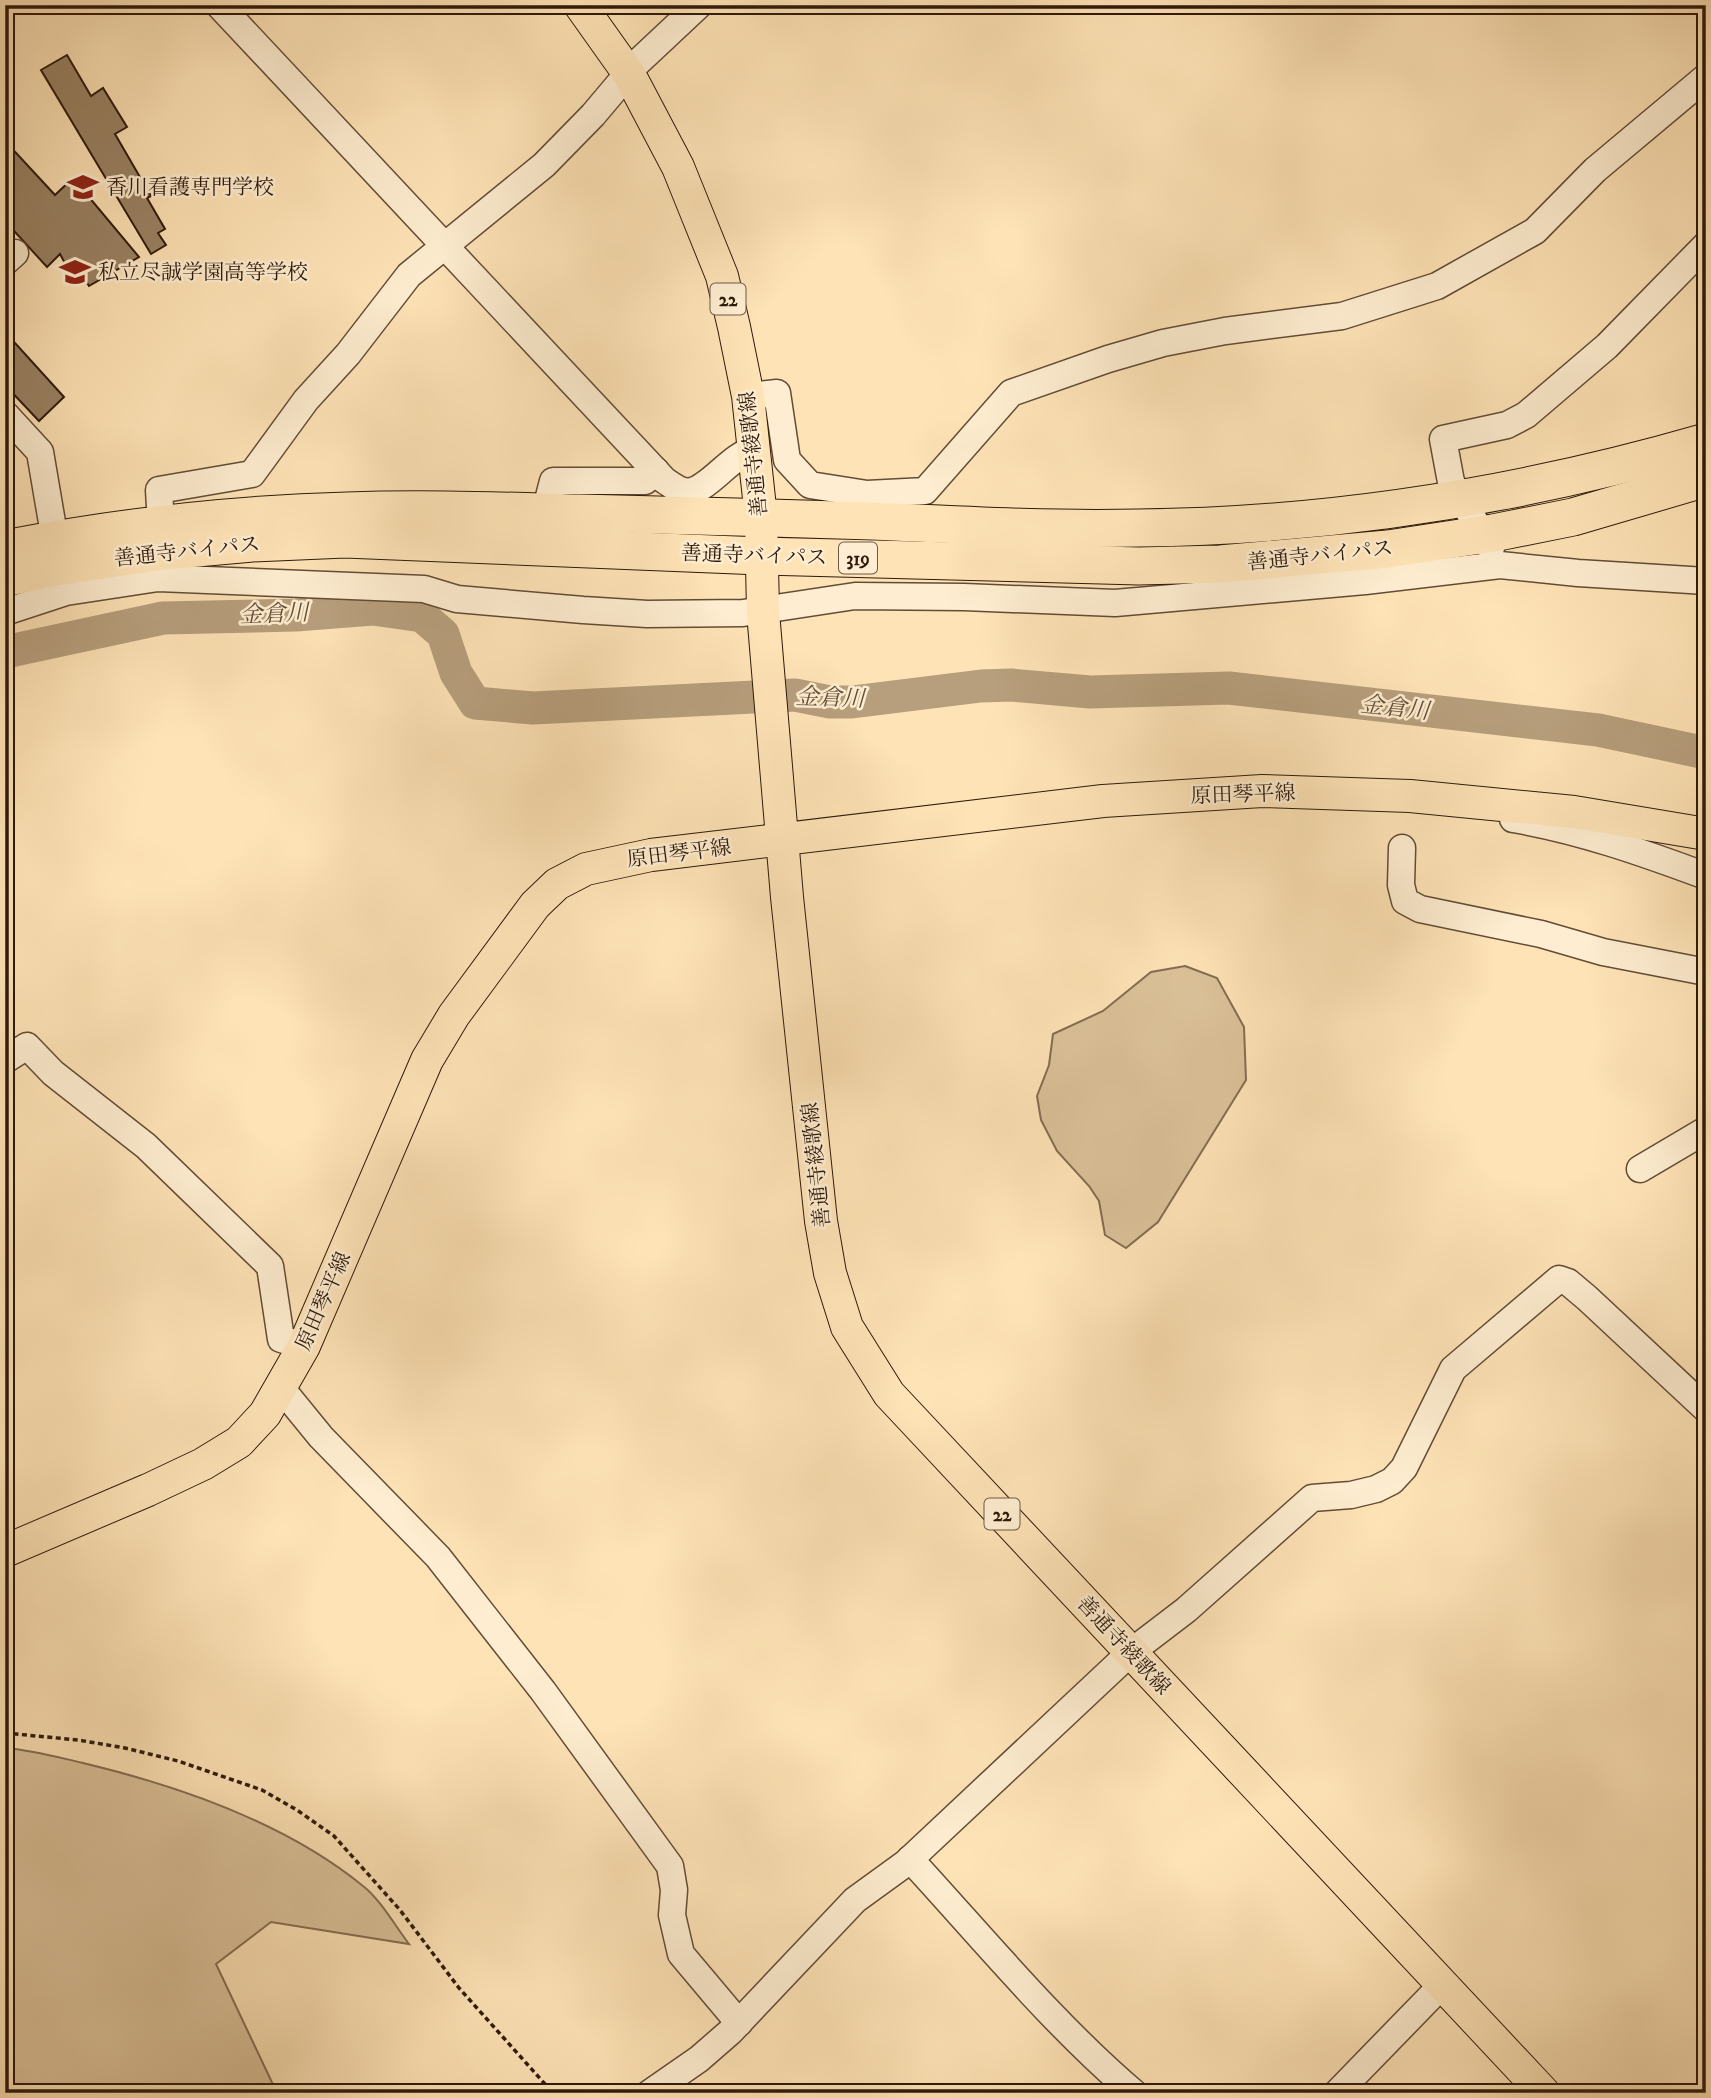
<svg xmlns="http://www.w3.org/2000/svg" width="1711" height="2098" font-family="'IM FELL DW Pica','Noto Serif JP',serif">
  <style>
    .green { fill: #dbc199; stroke: #846d52; stroke-width: 2 }
    .lines { fill: none; stroke-linecap: round; stroke-linejoin: round }
    .river { stroke: #b79e7c; stroke-width: 33 }
    .building { fill: #9a8264; stroke: #2e190c; stroke-width: 2 }
    .minor-casing { stroke: #624c36; stroke-width: 29 }
    .major-casing { stroke: #2e190c; stroke-width: 34 }
    .highway-casing { stroke: #2e190c; stroke-width: 39 }
    .path { stroke: #2e190c; stroke-width: 3.5; stroke-dasharray: 5 3.5; stroke-linecap: butt }
    .minor { stroke: #feedd0; stroke-width: 26 }
    .major { stroke: #fee3b6; stroke-width: 32 }
    .highway { stroke: #fee3b6; stroke-width: 37 }
    .labels { text-anchor: middle; stroke-width: 5; stroke-linejoin: round; paint-order: stroke }
    .shield { fill: #feedd0; stroke: #6c5947; stroke-width: 2 }
    .shield-label { font-size: 19px; font-weight: bold; fill: #2e190c }
    .poi-label { font-size: 21px; fill: #2e190c; stroke: #feedd0; text-anchor: start }
    .street-label { font-size: 21px; fill: #2e190c; stroke: #feedd0 }
    .water-label { font-size: 23px; font-style: italic; fill: #654e39; stroke: #feedd0 }
  </style>
  <rect width="100%" height="100%" fill="#fee3b6"/>
  <filter id="stains"><feTurbulence type="fractalNoise" baseFrequency=".00286" numOctaves="4"/><feColorMatrix values="0 0 0 0 .2 0 0 0 0 .09 0 0 0 0 .02 0 0 0 .5 -.17"/></filter>
  <radialGradient id="worn" r=".72"><stop offset=".6" stop-color="#630" stop-opacity="0"/><stop offset="1" stop-color="#630" stop-opacity=".3"/></radialGradient>
  <g class="green">
    <polygon points="1185,966 1217,978 1244,1027 1246,1080 1158,1222 1126,1248 1105,1235 1099,1201 1089,1186 1057,1151 1041,1120 1037,1096 1049,1065 1053,1034 1103,1011 1151,972"/>
    <path d="M5,1748C32,1750 57,1757 83,1763C179,1786 286,1823 363,1886C380,1899 396,1927 409,1944L271,1922L216,1964L277,2093H5Z"/>
  </g>
  <g class="lines">
    <polyline class="river" points="5,652 163,618 296,615 373,609 422,616 443,634 456,673 475,703 533,708 795,695 830,702 852,702 981,686 1011,685 1090,692 1229,688 1598,730 1706,753"/>
  </g>
  <g class="building">
    <polygon points="67,55 91,96 103,88 127,127 115,134 151,196 147,198 165,229 158,233 166,245 151,254 41,70"/>
    <polygon points="5,141 55,195 73,178 139,257 89,286 84,278 75,282 60,254 47,267 5,221"/>
    <polygon points="5,332 64,397 39,421 5,385"/>
  </g>
  <g class="lines">
    <g class="minor-casing">
      <g id="minor">
        <path d="M219,5L664,480C670,484 678,490 684,491C705,496 730,454 754,450"/>
        <polyline points="5,262 15,253"/>
        <polyline points="748,396 777,393 787,460 810,485 867,494 925,491 1011,393 1108,359 1163,343 1225,331 1342,316 1437,286 1535,231 1595,170 1706,77"/>
        <polyline points="5,414 40,452 55,540"/>
        <polyline points="545,512 553,481 645,481 656,471"/>
        <polyline points="161,524 159,490 252,474 306,400 348,354 409,275 544,165 593,115 636,64 699,5"/>
        <polyline points="1491,548 1451,482 1443,439 1507,425 1526,415 1607,346 1706,245"/>
        <polyline points="5,612 66,592 158,578 424,589 457,599 583,610 647,614 743,613 855,596 964,597 1115,603 1365,581 1500,565 1578,573 1706,581"/>
        <path d="M1513,819C1579,830 1644,853 1706,876"/>
        <polyline points="1402,848 1401,885 1405,901 1420,909 1541,934 1603,952 1706,972"/>
        <polyline points="5,1060 27,1046 53,1073 146,1146 270,1266 281,1339 304,1346"/>
        <polyline points="1640,1169 1706,1130"/>
        <polyline points="281,1388 321,1437 438,1557 543,1691 670,1866 674,1890 672,1915 681,1954 739,2023"/>
        <path d="M910,1859C981,1936 1054,2025 1134,2093"/>
        <polyline points="650,2093 699,2059 730,2032 855,1900 906,1863 1131,1652 1186,1610 1312,1498 1351,1495 1376,1489 1392,1481 1404,1468 1453,1369 1559,1279 1568,1282 1587,1298 1706,1409"/>
        <polyline points="1337,2093 1442,1985"/>
      </g>
    </g>
    <g class="major-casing">
      <g id="major">
        <polyline points="580,5 629,74 678,167 722,276 734,327 748,396 761,517 763,612 787,897 821,1221 830,1273 847,1327 889,1394 1544,2093"/>
        <polyline points="5,1551 148,1490 203,1464 239,1442 265,1414 304,1346 427,1060 454,1015 535,905 557,884 586,869 651,855 1103,801 1262,791 1410,796 1574,812 1706,834"/>
      </g>
    </g>
    <g class="highway-casing">
      <g id="highway">
        <path d="M5,549C118,527 232,514 347,511C424,508 502,511 579,513C676,515 774,518 871,521C960,525 1049,530 1138,528C1332,526 1519,496 1706,442"/>
        <polyline points="5,578 50,568 163,551 252,543 345,539 761,556 1139,566 1220,564 1388,549 1493,533 1573,517 1706,478"/>
      </g>
    </g>
    <polyline class="path" points="5,1733 78,1740 125,1748 178,1761 262,1790 297,1810 334,1836 400,1910 459,1988 553,2093"/>
    <use href="#minor" class="minor"/>
    <use href="#major" class="major"/>
    <use href="#highway" class="highway"/>
  </g>
  <defs>
    <g id="university-bare" transform="scale(2.415)"><path d="M0-5L7-2L0 1L-7-2ZM-4 1L0 2.5L4 1V4Q0 6-4 4Z" fill="#8f2418" stroke="#feedd0" stroke-width="2.5" paint-order="stroke"/></g>
    <g id="school-bare" transform="scale(2.415)"><path d="M0-5L7-2L0 1L-7-2ZM-4 1L0 2.5L4 1V4Q0 6-4 4Z" fill="#8f2418" stroke="#feedd0" stroke-width="2.5" paint-order="stroke"/></g>
  </defs>
  <g fill-rule="evenodd">
    <use href="#university-bare" x="83" y="187"/>
    <use href="#school-bare" x="75" y="272"/>
  </g>
  <g class="labels">
    <g class="shield">
      <rect x="710.5" y="283.5" width="35" height="31" rx="5"/>
      <rect x="839" y="542.5" width="38" height="31" rx="5"/>
      <rect x="984.5" y="1498.5" width="35" height="31" rx="5"/>
    </g>
    <g class="shield-label">
      <text x="728" y="306">22</text>
      <text x="858" y="565">319</text>
      <text x="1002" y="1521">22</text>
    </g>
    <g class="poi-label">
      <text x="106" y="194">香川看護専門学校</text>
      <text x="98" y="279">私立尽誠学園高等学校</text>
    </g>
    <g class="street-label">
      <text transform="translate(753 454) rotate(-96)" y="7">善通寺綾歌線</text>
      <text transform="translate(187 551) rotate(-6)" y="7">善通寺バイパス</text>
      <text transform="translate(754 555) rotate(2)" y="7">善通寺バイパス</text>
      <text transform="translate(1320 555) rotate(-6)" y="7">善通寺バイパス</text>
      <text transform="translate(1243 794) rotate(-2)" y="7">原田琴平線</text>
      <text transform="translate(679 853) rotate(-7)" y="7">原田琴平線</text>
      <text transform="translate(816 1165) rotate(-96)" y="7">善通寺綾歌線</text>
      <text transform="translate(323 1301) rotate(-66)" y="7">原田琴平線</text>
      <text transform="translate(1124 1645) rotate(47)" y="7">善通寺綾歌線</text>
    </g>
    <g class="water-label">
      <text transform="translate(274 613) rotate(-2)" y="8">金倉川</text>
      <text transform="translate(830 697) rotate(2)" y="8">金倉川</text>
      <text transform="translate(1395 707) rotate(6)" y="8">金倉川</text>
    </g>
  </g>
  <rect width="1711" height="2098" fill="none" stroke="#fee3b6" stroke-width="28"/>
  <rect x="7" y="7" width="1697" height="2084" fill="none" stroke="#2e190c" stroke-width="3.5"/>
  <rect x="14" y="14" width="1683" height="2070" fill="none" stroke="#2e190c" stroke-width="2"/>
  <rect width="100%" height="100%" filter="url(#stains)"/>
  <rect width="100%" height="100%" fill="url(#worn)"/>
</svg>
